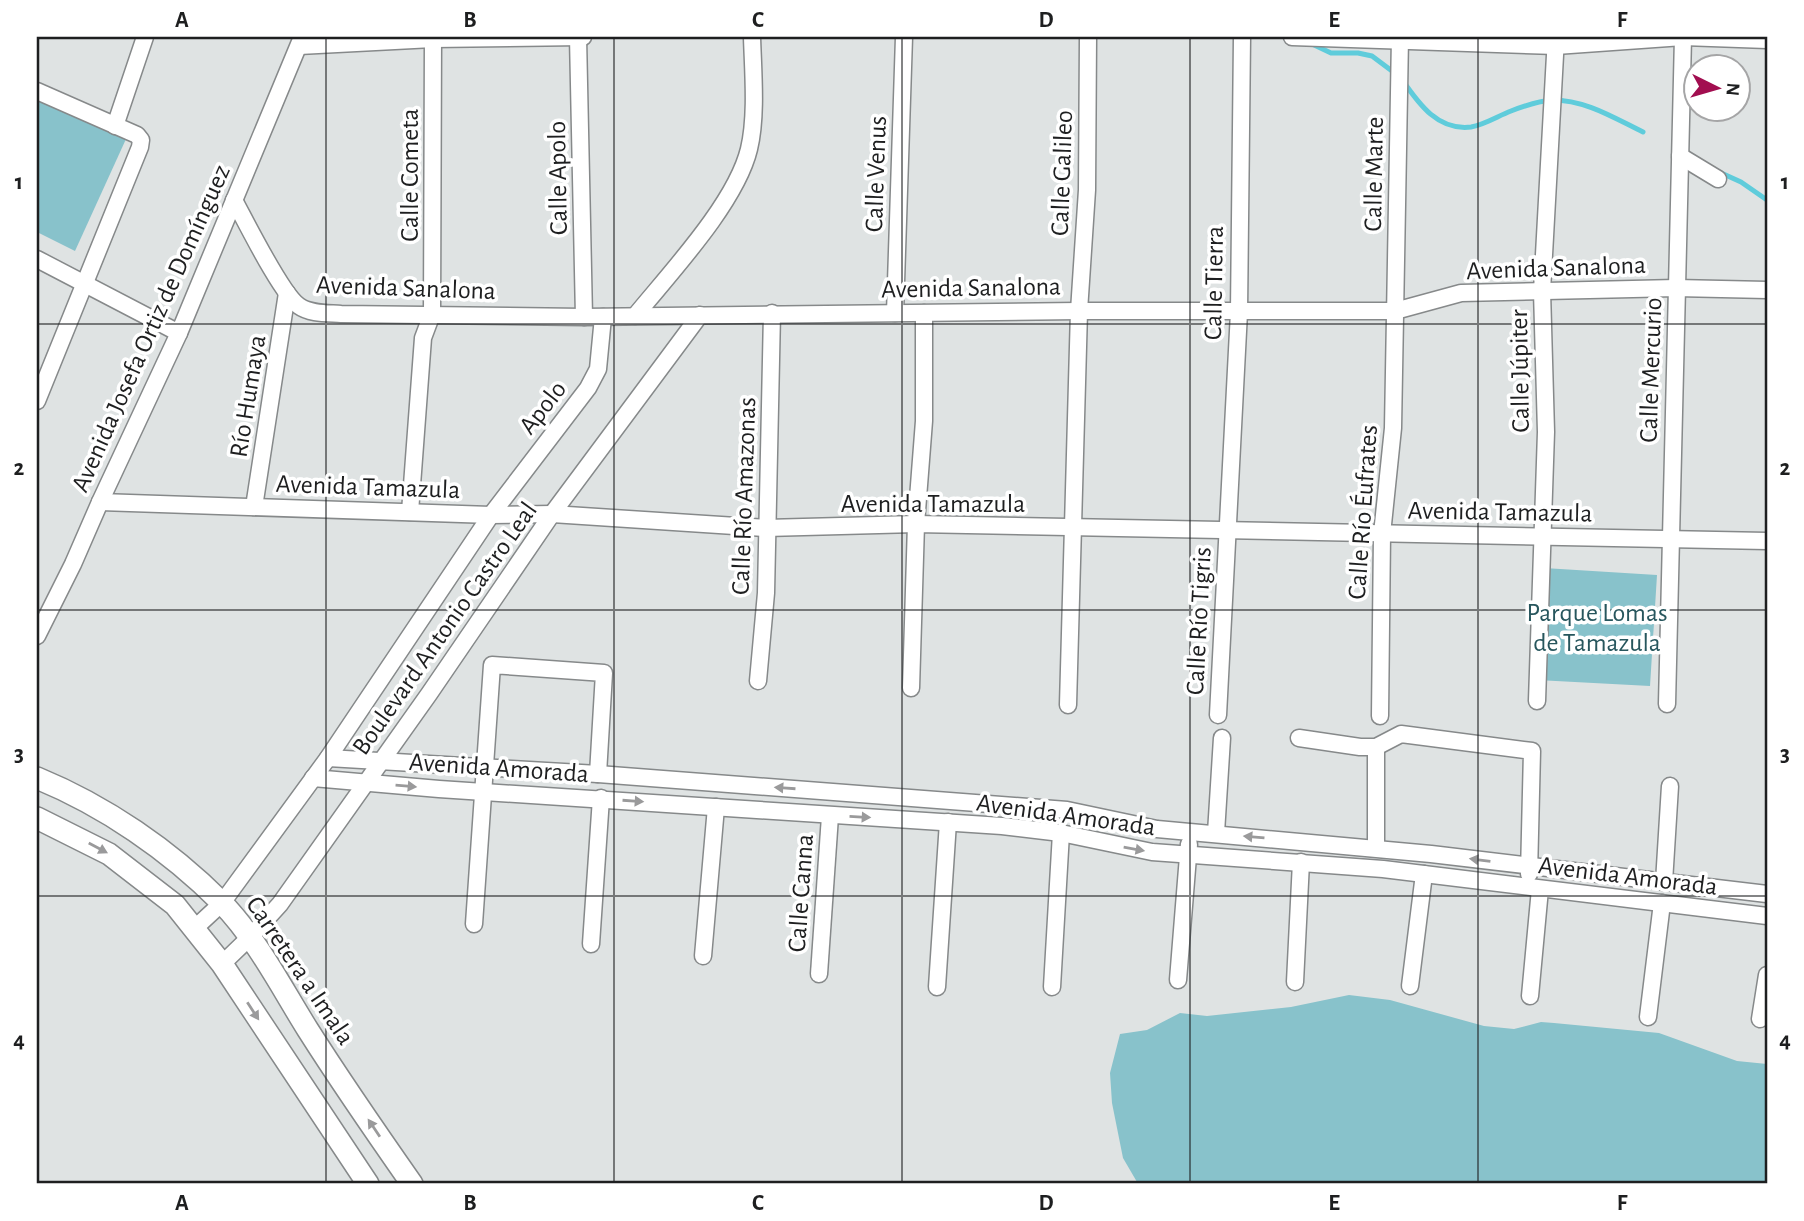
<svg xmlns="http://www.w3.org/2000/svg" width="1804" height="1221" font-family="'Alegreya Sans',sans-serif">
  <style>
    .green { fill: #88c2cb }
    .lines { fill: none; stroke-linecap: round; stroke-linejoin: round }
    .stream { stroke: #5fccdb; stroke-width: 5 }
    .minor-casing { stroke: #86898a; stroke-width: 19 }
    .major-casing { stroke: #86898a; stroke-width: 24 }
    .minor { stroke: #fff; stroke-width: 16 }
    .major { stroke: #fff; stroke-width: 21 }
    .oneway { fill: #9a9a9b }
    .grid { fill: none; stroke: #1e1f20; stroke-width: 2; stroke-opacity: 0.55 }
    .labels { text-anchor: middle; stroke-width: 7; stroke-linejoin: round; paint-order: stroke }
    .street-label { font-size: 26px; fill: #1e1f20; stroke: #fff }
    .park-label { font-size: 26px; fill: #27565d; stroke: #fff }
    .neatline { fill: none; stroke: #1e1f20; stroke-width: 2.5 }
    .grid-label { font-size: 23px; text-anchor: middle; font-weight: bold; fill: #1e1f20 }
  </style>
  <rect width="100%" height="100%" fill="#dfe3e3"/>
  <g class="green">
    <polygon points="37,98 126,139 75,251 37,232"/>
    <polygon points="1544,568 1657,575 1650,686 1537,680"/>
    <polygon points="1349,995 1390,1000 1484,1026 1514,1029 1541,1022 1554,1023 1659,1033 1737,1061 1767,1064 1767,1184 1140,1184 1137,1182 1123,1158 1112,1103 1110,1073 1120,1034 1147,1030 1180,1013 1207,1016 1291,1007"/>
  </g>
  <g class="lines">
    <g class="stream">
      <polyline points="1310,43 1331,53 1358,53 1372,56 1396,74"/>
      <path d="M1403,81C1419,104 1438,131 1471,127C1484,125 1498,116 1511,111C1524,106 1538,101 1552,100C1586,100 1614,118 1643,132"/>
      <polyline points="1719,172 1741,182 1767,200"/>
    </g>
    <g class="minor-casing">
      <g id="minor">
        <polyline points="578,37 584,317"/>
        <polyline points="1292,37 1556,46 1683,37 1767,40"/>
        <polyline points="299,46 433,39 583,37"/>
        <polyline points="37,91 137,135 141,140 140,147 37,401"/>
        <polyline points="115,126 145,37"/>
        <polyline points="1680,156 1718,179"/>
        <path d="M234,200C246,222 282,295 299,306C310,314 328,313 341,314L584,317L1079,311H1395L1461,293L1676,288L1767,290"/>
        <polyline points="37,259 179,333"/>
        <polyline points="895,313 904,37"/>
        <path d="M635,316C670,273 736,203 749,149C757,116 753,71 752,37"/>
        <polyline points="100,502 491,515 552,514 766,528 916,524 1767,541"/>
        <polyline points="254,507 287,293"/>
        <polyline points="410,512 423,338 432,314 433,37"/>
        <polyline points="37,636 73,564 100,502 179,333 302,37"/>
        <polyline points="758,681 766,593 772,313"/>
        <polyline points="911,688 916,524 924,421 924,313"/>
        <polyline points="1537,701 1546,432 1542,291 1556,37"/>
        <polyline points="1667,704 1683,37"/>
        <polyline points="1068,705 1079,311 1087,190 1088,37"/>
        <polyline points="1218,715 1239,312 1242,37"/>
        <polyline points="1380,716 1382,534 1393,428 1400,37"/>
        <polyline points="1299,738 1360,747 1376,747 1401,734 1532,751 1529,874"/>
        <polyline points="328,758 598,774 1067,810 1157,829 1431,854 1767,894"/>
        <polyline points="313,778 439,789 1002,826 1061,833 1152,852 1383,869 1767,916"/>
        <polyline points="1216,833 1222,738"/>
        <polyline points="1376,848 1376,747"/>
        <polyline points="1664,882 1670,786"/>
        <polyline points="474,924 492,665 604,673 598,774"/>
        <polyline points="195,928 222,903 328,758 491,515 588,388 598,369 603,317"/>
        <polyline points="591,944 601,798"/>
        <polyline points="703,956 716,807"/>
        <polyline points="222,964 250,937 280,904 429,694 552,514 700,315"/>
        <polyline points="819,974 830,816"/>
        <polyline points="1178,980 1189,844"/>
        <polyline points="1295,982 1301,862"/>
        <polyline points="1410,986 1424,874"/>
        <polyline points="937,987 948,822"/>
        <polyline points="1052,987 1061,833"/>
        <polyline points="1530,996 1540,889"/>
        <polyline points="1648,1017 1662,903"/>
        <polyline points="1760,1019 1767,975"/>
      </g>
    </g>
    <g class="major-casing">
      <g id="major">
        <path d="M37,778C105,806 169,850 221,902C257,939 281,987 308,1030C341,1082 377,1134 412,1184"/>
        <polyline points="37,818 109,854 175,905 222,964 368,1184"/>
      </g>
    </g>
    <use href="#minor" class="minor"/>
    <use href="#major" class="major"/>
  </g>
  <defs><path id="oneway-solid" d="M-6-.8H1V-3.2L6.5 0L1 3.2V.8H-6Z" transform="scale(1.75)"/></defs>
  <g class="oneway">
    <use href="#oneway-solid" transform="translate(406 786) rotate(5)"/>
    <use href="#oneway-solid" transform="translate(785 788) rotate(-176)"/>
    <use href="#oneway-solid" transform="translate(633 801) rotate(4)"/>
    <use href="#oneway-solid" transform="translate(860 817) rotate(3)"/>
    <use href="#oneway-solid" transform="translate(1254 837) rotate(-175)"/>
    <use href="#oneway-solid" transform="translate(98 848) rotate(28)"/>
    <use href="#oneway-solid" transform="translate(1134 849) rotate(10)"/>
    <use href="#oneway-solid" transform="translate(1480 860) rotate(-173)"/>
    <use href="#oneway-solid" transform="translate(253 1011) rotate(57)"/>
    <use href="#oneway-solid" transform="translate(374 1128) rotate(-124)"/>
  </g>
  <path class="grid" d="M326,37V1184M614,37V1184M902,37V1184M1190,37V1184M1478,37V1184M37,324H1767M37,610H1767M37,896H1767"/>
  <g class="labels">
    <g class="street-label">
      <text transform="translate(1061 173) rotate(-88)" y="9">Calle Galileo</text>
      <text transform="translate(875 174) rotate(-88)" y="9">Calle Venus</text>
      <text transform="translate(1373 174) rotate(-89)" y="9">Calle Marte</text>
      <text transform="translate(409 175) rotate(-90)" y="9">Calle Cometa</text>
      <text transform="translate(557 178) rotate(-91)" y="9">Calle Apolo</text>
      <text transform="translate(1556 267) rotate(-2)" y="9">Avenida Sanalona</text>
      <text transform="translate(1213 283) rotate(-89)" y="9">Calle Tierra</text>
      <text transform="translate(406 287) rotate(2)" y="9">Avenida Sanalona</text>
      <text transform="translate(971 287) rotate(-1)" y="9">Avenida Sanalona</text>
      <text transform="translate(150 328) rotate(-66)" y="9">Avenida Josefa Ortiz de Domínguez</text>
      <text transform="translate(1650 370) rotate(-88)" y="9">Calle Mercurio</text>
      <text transform="translate(1519 371) rotate(-91)" y="9">Calle Júpiter</text>
      <text transform="translate(247 396) rotate(-81)" y="9">Río Humaya</text>
      <text transform="translate(542 407) rotate(-52)" y="9">Apolo</text>
      <text transform="translate(368 486) rotate(2)" y="9">Avenida Tamazula</text>
      <text transform="translate(743 496) rotate(-88)" y="9">Calle Río Amazonas</text>
      <text x="933" y="512">Avenida Tamazula</text>
      <text transform="translate(1500 511) rotate(1)" y="9">Avenida Tamazula</text>
      <text transform="translate(1362 512) rotate(-86)" y="9">Calle Río Éufrates</text>
      <text transform="translate(1198 621) rotate(-87)" y="9">Calle Río Tigris</text>
      <text transform="translate(444 628) rotate(-55)" y="9">Boulevard Antonio Castro Leal</text>
      <text transform="translate(499 767) rotate(4)" y="9">Avenida Amorada</text>
      <text transform="translate(1066 814) rotate(8)" y="9">Avenida Amorada</text>
      <text transform="translate(1628 875) rotate(7)" y="9">Avenida Amorada</text>
      <text transform="translate(800 893) rotate(-86)" y="9">Calle Canna</text>
      <text transform="translate(301 970) rotate(56)" y="9">Carretera a Imala</text>
    </g>
    <g class="park-label">
      <text x="1597" y="621">Parque Lomas<tspan x="1597" dy="30">de Tamazula</tspan></text>
    </g>
  </g>
  <rect width="1804" height="1221" fill="none" stroke="#ffffff" stroke-width="77"/>
  <g transform="translate(1717 88) rotate(95)"><circle r="33" fill="#ffffff" stroke="#a5a5a6" stroke-width="2"/>
  <path d="M0-5L12 26L0 18L-12 26Z" fill="#a20e50"/>
  <text y="-10" font-size="19" font-weight="bold" text-anchor="middle" fill="#1e1f20">N</text>
  </g>
  <rect x="38" y="38" width="1728" height="1144" class="neatline"/>
  <g class="grid-label">
    <text x="182" y="27">A</text>
    <text x="470" y="27">B</text>
    <text x="758" y="27">C</text>
    <text x="1046" y="27">D</text>
    <text x="1334" y="27">E</text>
    <text x="1622" y="27">F</text>
    <text x="19" y="189">1</text>
    <text x="1785" y="189">1</text>
    <text x="19" y="475">2</text>
    <text x="1785" y="475">2</text>
    <text x="19" y="761">3</text>
    <text x="1785" y="761">3</text>
    <text x="19" y="1047">4</text>
    <text x="1785" y="1047">4</text>
    <text x="182" y="1210">A</text>
    <text x="470" y="1210">B</text>
    <text x="758" y="1210">C</text>
    <text x="1046" y="1210">D</text>
    <text x="1334" y="1210">E</text>
    <text x="1622" y="1210">F</text>
  </g>
</svg>
